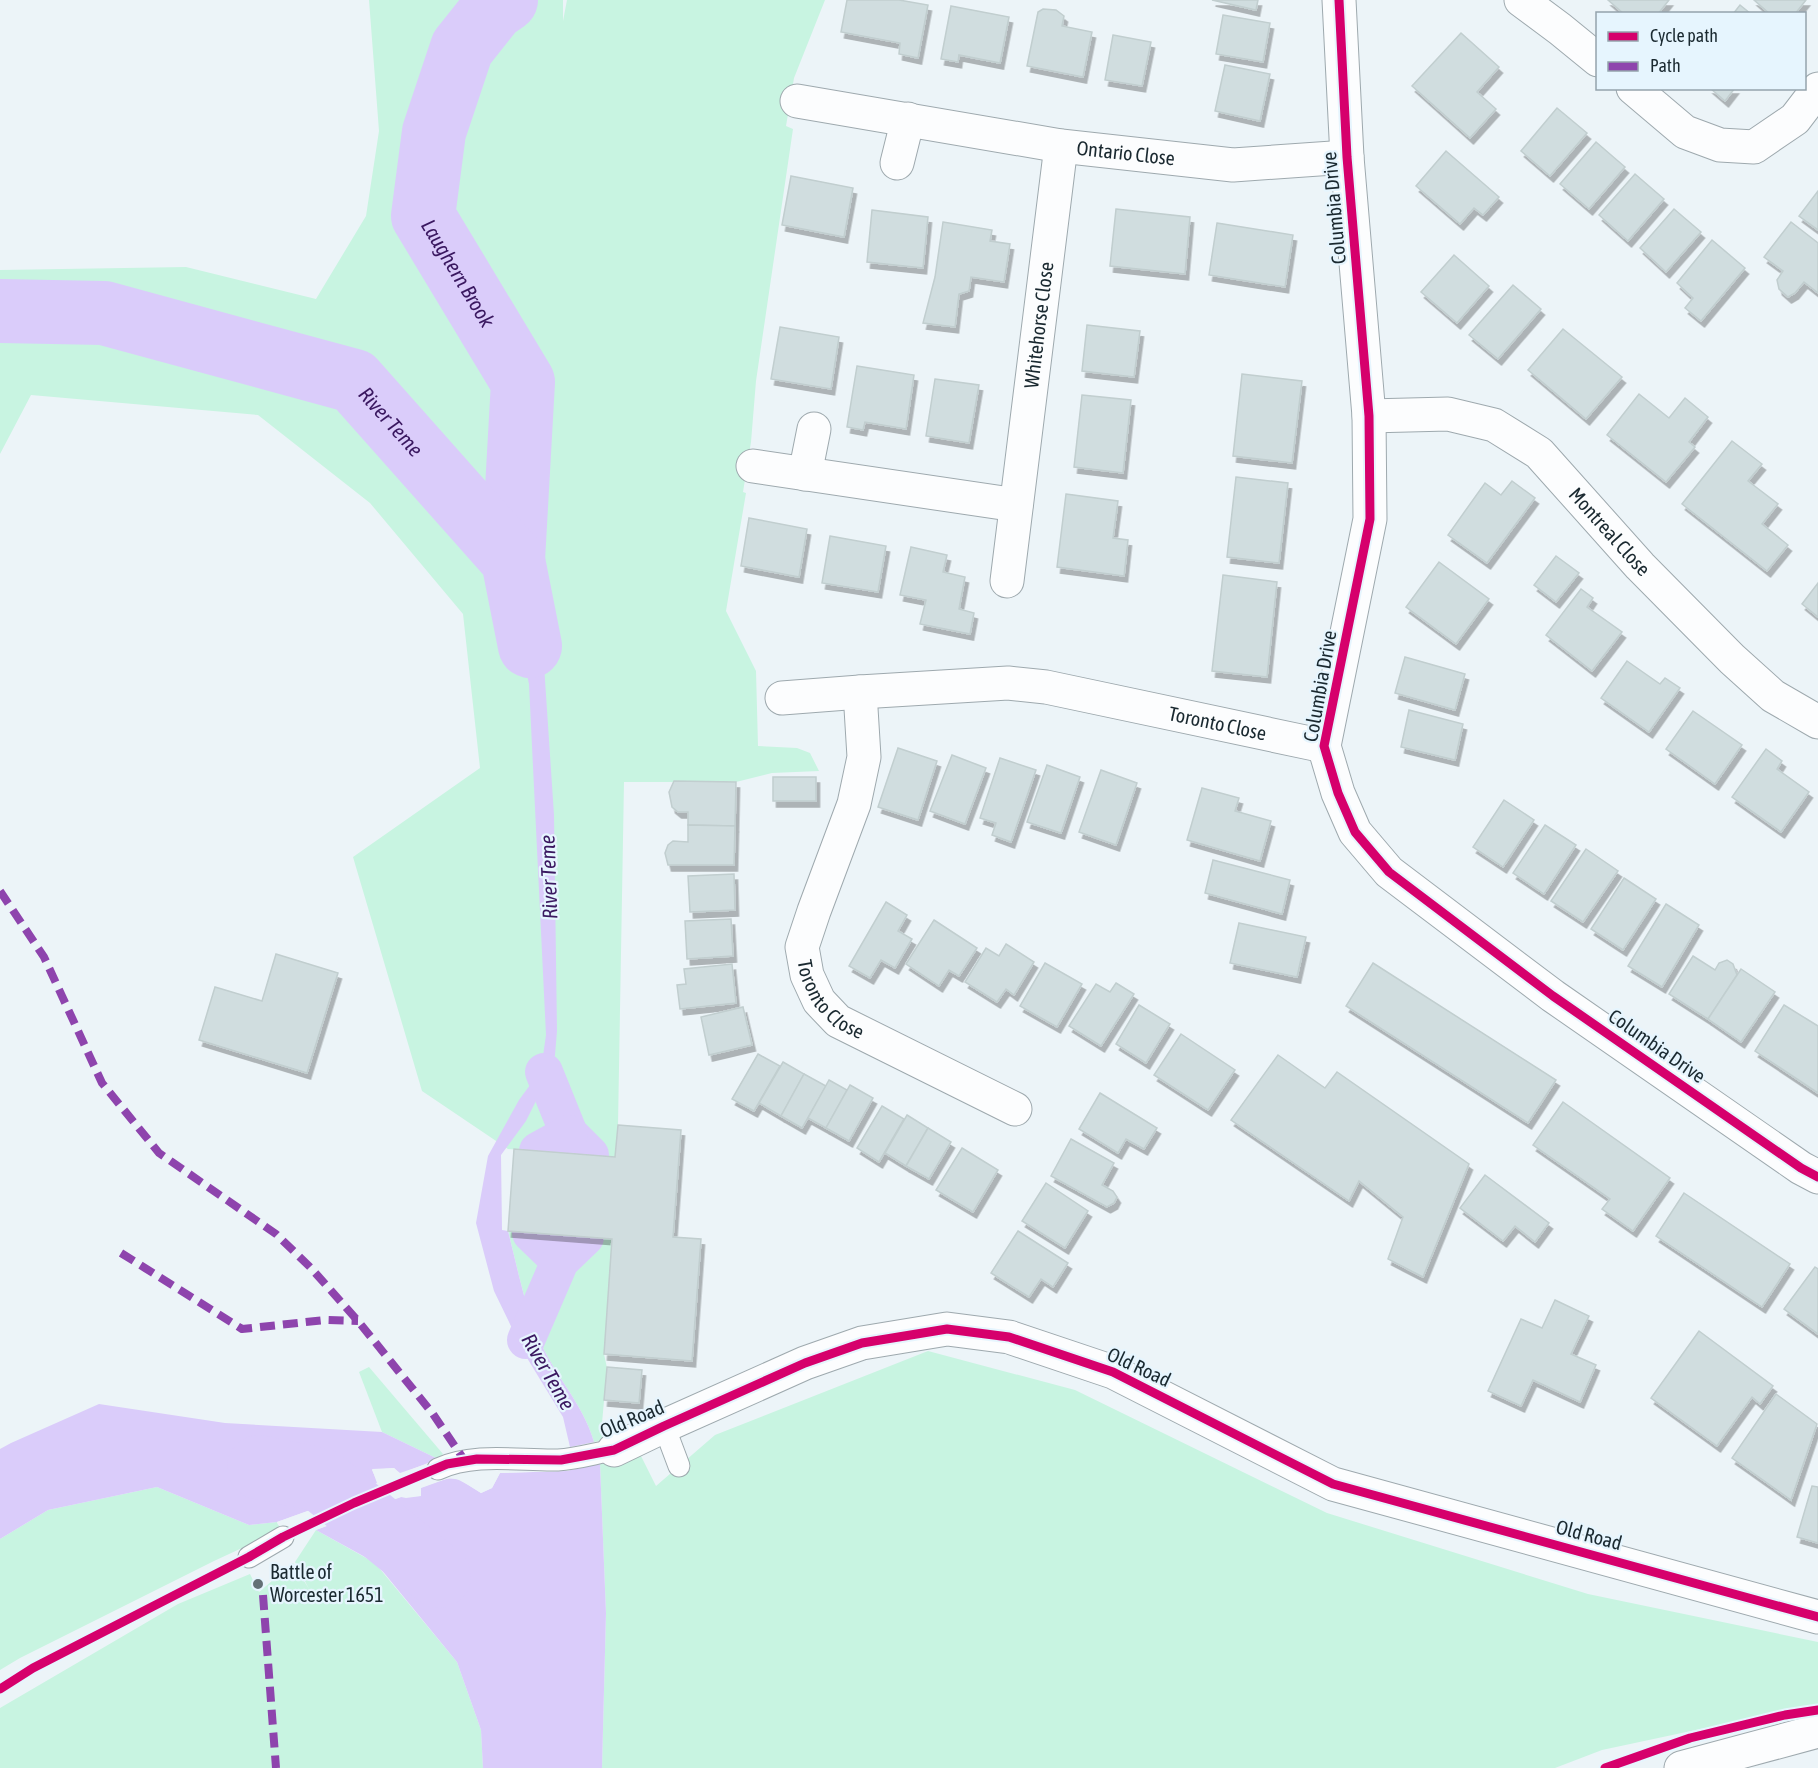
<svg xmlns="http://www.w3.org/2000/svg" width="1818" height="1768" font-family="'Asap Condensed',sans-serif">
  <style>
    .green { fill: #c8f4e1 }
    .water { fill: #daccfa }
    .pier { fill: #ecf4f8 }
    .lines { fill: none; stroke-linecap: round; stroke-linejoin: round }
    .canal { stroke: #daccfa; stroke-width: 38 }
    .river { stroke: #daccfa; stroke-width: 64 }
    .building { fill: #d0dddf; stroke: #c1cecf; stroke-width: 1.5; filter: url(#shadow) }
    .service-casing { stroke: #9ea9ae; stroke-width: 23 }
    .minor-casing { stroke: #9ea9ae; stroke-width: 35 }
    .tertiary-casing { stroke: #9ea9ae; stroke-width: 35 }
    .primary-casing { stroke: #9ea9ae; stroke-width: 35 }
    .service { stroke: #fcfdfe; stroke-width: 21 }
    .minor { stroke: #fcfdfe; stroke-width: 33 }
    .tertiary { stroke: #fcfdfe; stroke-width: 33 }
    .primary { stroke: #fcfdfe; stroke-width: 33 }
    .quiet { stroke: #8e44ad; stroke-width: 8; stroke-dasharray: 15 8; stroke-linecap: butt }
    .cycleway-casing { stroke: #e6f5fe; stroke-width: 13 }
    .cycleway { stroke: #d6006c; stroke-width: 9 }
    .poi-dot { fill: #647076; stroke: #e6f5fe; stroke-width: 2 }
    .labels { text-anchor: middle; stroke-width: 4.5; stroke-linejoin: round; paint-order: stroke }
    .street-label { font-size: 20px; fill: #1a2930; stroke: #e6f5fe }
    .poi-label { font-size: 20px; fill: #1a2930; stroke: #e6f5fe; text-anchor: start }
    .water-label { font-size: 21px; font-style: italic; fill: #3a1860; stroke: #e6f5fe }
  </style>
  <defs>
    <filter id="shadow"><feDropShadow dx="3.5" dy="6" stdDeviation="0" flood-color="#0004"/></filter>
  </defs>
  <rect width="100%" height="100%" fill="#ecf4f8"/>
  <g class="green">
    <polygon points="369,0 563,0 563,21 567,0 825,0 794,78 786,126 793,129 756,381 751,442 743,492 746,493 726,611 756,671 758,746 797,748 810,753 819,771 772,773 736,782 624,782 618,1125 615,1157 508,1149 422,1091 353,857 480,768 463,614 370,503 258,415 31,395 0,454 0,270 186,267 316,299 366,216 379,131"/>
    <path d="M508,1231L612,1239L604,1354L607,1368L602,1423L606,1439L594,1442C583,1403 553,1374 538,1337C524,1303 517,1266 508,1231Z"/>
    <polygon points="928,1351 1075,1390 1327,1513 1588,1594 1818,1642 1818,1704 1602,1750 1555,1768 602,1768 606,1613 600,1464 641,1456 656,1486 715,1435"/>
    <polygon points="369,1367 443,1454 438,1459 382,1432 359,1372"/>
    <polygon points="157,1487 249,1525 277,1522 281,1530 214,1561 20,1658 0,1670 0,1539 48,1510"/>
    <polygon points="316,1530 375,1563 457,1662 481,1730 483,1768 0,1768 0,1708 178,1604 250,1574 259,1592 293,1563 309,1589 295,1562"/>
  </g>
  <g class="water">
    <path d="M519,559L544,665L554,815L557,1031L555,1055L543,1087L526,1121L501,1155L502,1230L508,1231C517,1266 524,1303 538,1337C553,1374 583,1403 594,1442L570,1447L563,1417L524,1353L494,1291L476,1223L488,1156L519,1100L541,1070L546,1035L529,684L502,563Z"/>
    <polygon points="99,1404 225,1423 382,1432 438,1459 400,1474 394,1468 372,1470 378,1483 344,1496 321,1495 325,1505 277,1522 249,1525 157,1487 48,1510 0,1539 0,1449 11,1443"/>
    <path d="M600,1464L606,1613L602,1768H483L481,1730L457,1662L376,1563L316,1530L348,1518L372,1519L371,1508L401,1497L420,1496V1488C454,1476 450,1473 481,1493L492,1488L500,1473L566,1471Z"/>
  </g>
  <g class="pier">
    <polygon points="438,1460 439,1462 401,1476 393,1471 376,1472 380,1483 379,1486 345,1499 325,1498 328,1505 326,1508 278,1525 277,1522 324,1505 321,1495 343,1495 345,1496 377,1483 372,1469 394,1468 400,1473"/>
    <polygon points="601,1461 603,1463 566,1471 500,1473 492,1488 481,1493 459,1479 449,1478 421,1488 421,1496 406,1498 401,1497 371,1507 372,1519 351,1521 348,1518 313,1531 315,1528 347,1515 352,1518 368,1517 368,1507 369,1505 400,1494 407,1495 418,1494 419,1485 449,1475 460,1477 481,1489 490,1486 499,1470 565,1468"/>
  </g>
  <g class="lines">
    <g class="canal">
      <polyline points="544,1072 569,1134 590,1155"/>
      <polyline points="538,1151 569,1134"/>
      <polyline points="531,1233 560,1261"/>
      <polyline points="526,1340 560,1261 585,1237"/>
    </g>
    <g class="river">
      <path id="s1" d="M506,0L493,9L462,48L434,132L423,216L523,382L513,560"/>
      <path id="s2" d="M0,311L104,313L354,381L513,560L530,646"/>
      <polyline points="259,1467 321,1480 439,1576"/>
    </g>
  </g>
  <g class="building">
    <polygon points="847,0 899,0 928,5 918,58 899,54 900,43 841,32"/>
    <polygon points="1212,0 1258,0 1256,10"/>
    <polygon points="1608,0 1669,0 1658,14 1624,14"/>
    <polygon points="1754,0 1806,0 1795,14 1770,14"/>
    <polygon points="1740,5 1751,14 1733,14"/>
    <polygon points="951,6 1009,17 1000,63 959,55 958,62 941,59"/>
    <polygon points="1043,9 1056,10 1064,16 1062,26 1092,32 1083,77 1027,66 1038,12"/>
    <polygon points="1223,15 1270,23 1263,62 1216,54"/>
    <polygon points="1461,33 1499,67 1477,92 1496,109 1470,138 1412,86"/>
    <polygon points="1113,35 1151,42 1142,86 1105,80"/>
    <polygon points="1225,65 1270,74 1260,121 1215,111"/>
    <polygon points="1710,88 1735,88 1725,101"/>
    <polygon points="1557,108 1587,133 1550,176 1521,151"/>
    <polygon points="1596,142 1625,167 1589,209 1560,184"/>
    <polygon points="1446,151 1499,197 1483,215 1474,208 1460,224 1416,186"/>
    <polygon points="1635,174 1664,199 1628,241 1599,215"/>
    <polygon points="791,176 853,188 844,237 782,225"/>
    <polygon points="1818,191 1818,230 1799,216"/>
    <polygon points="1116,209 1190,217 1185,274 1110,266"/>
    <polygon points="1674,209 1701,232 1666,272 1640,248"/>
    <polygon points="872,210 928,217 923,268 867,262"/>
    <polygon points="943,222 992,230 990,241 1010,244 1004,282 971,277 969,291 959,294 955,327 923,323 935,277"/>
    <polygon points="1791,222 1818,243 1818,293 1804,282 1795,293 1788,297 1779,289 1777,280 1783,271 1764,257"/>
    <polygon points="1217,223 1293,235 1285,287 1209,275"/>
    <polygon points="1712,240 1745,268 1701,321 1685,308 1693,298 1677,283"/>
    <polygon points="1454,255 1489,286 1457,323 1421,292"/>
    <polygon points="1513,285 1541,309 1498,359 1469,335"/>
    <polygon points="1087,325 1140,331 1134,377 1082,371"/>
    <polygon points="780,327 839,337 831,389 771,379"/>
    <polygon points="1563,329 1622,377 1586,419 1528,370"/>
    <polygon points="857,366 914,375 906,429 865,422 863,430 847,427"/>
    <polygon points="1242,374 1302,381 1292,463 1233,456"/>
    <polygon points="935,379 979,385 969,443 926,436"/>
    <polygon points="1639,394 1669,418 1685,398 1708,417 1689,442 1695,447 1666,482 1607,435"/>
    <polygon points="1082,395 1131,400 1123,473 1074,467"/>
    <polygon points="1732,441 1762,464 1748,481 1778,504 1762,524 1788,545 1767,571 1682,504"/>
    <polygon points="1236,477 1288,483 1279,563 1227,557"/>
    <polygon points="1512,481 1535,498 1487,563 1448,535 1485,483 1501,495"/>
    <polygon points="1066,494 1118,501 1113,538 1128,540 1124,576 1057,567"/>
    <polygon points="749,518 807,529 799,577 741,566"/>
    <polygon points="830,536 886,546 878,592 822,583"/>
    <polygon points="911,547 947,555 943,572 965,577 959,609 974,613 970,634 920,624 926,600 900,595"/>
    <polygon points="1556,556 1579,573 1556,602 1534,585"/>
    <polygon points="1439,562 1489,599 1456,644 1406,607"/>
    <polygon points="1223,575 1277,582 1267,677 1212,671"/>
    <polygon points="1818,583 1818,617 1802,604"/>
    <polygon points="1581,589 1593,598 1587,607 1622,632 1592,671 1546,635"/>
    <polygon points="1405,657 1465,674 1455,710 1395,693"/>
    <polygon points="1627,661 1660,684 1665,678 1680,688 1649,732 1601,698"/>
    <polygon points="1409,710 1463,724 1455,760 1401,747"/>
    <polygon points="1693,711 1742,745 1715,784 1666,749"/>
    <polygon points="898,748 937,761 918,820 878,807"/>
    <polygon points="1766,749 1782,761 1777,769 1809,792 1781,832 1732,797"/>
    <polygon points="952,755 986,768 965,824 930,811"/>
    <polygon points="1000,758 1036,770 1011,842 992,835 996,823 980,818"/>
    <polygon points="1047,765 1080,777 1061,833 1027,822"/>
    <polygon points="1101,770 1137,783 1116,845 1079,832"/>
    <rect x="773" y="777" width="43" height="24"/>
    <polygon points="674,781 736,782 735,826 688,825 688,812 678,812 672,807 669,792"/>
    <polygon points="1202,788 1239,798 1235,811 1271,821 1260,861 1187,840"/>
    <polygon points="1504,800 1534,820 1503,867 1473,847"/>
    <polygon points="688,825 735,826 734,865 668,865 665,853 668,845 673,841 688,842"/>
    <polygon points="1545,825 1576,845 1544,894 1513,873"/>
    <polygon points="1586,849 1618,871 1583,922 1551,901"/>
    <polygon points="1213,860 1290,880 1282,914 1205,893"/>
    <polygon points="734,874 735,910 690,912 688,876"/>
    <polygon points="1624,878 1656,899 1623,950 1591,929"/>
    <polygon points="886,902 907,915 898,931 912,939 895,968 881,960 870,978 849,966"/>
    <polygon points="1666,904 1699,925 1662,987 1628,966"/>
    <polygon points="731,919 733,956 687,959 685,921"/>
    <polygon points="934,920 977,948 959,976 949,970 939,986 906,964"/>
    <polygon points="1239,923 1306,937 1297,977 1230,963"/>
    <polygon points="1006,944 1034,962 1014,995 1006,989 997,1002 965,982 986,948 999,956"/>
    <polygon points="276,954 338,973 307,1073 199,1040 215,987 262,1001"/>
    <polygon points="1693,956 1715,970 1719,963 1727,960 1733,964 1737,975 1708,1019 1669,994"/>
    <polygon points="1045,963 1082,984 1057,1027 1020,1006"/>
    <polygon points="1373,963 1556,1080 1528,1123 1346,1006"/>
    <polygon points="732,964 736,1003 680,1009 677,985 686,984 684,969"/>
    <polygon points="1741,969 1775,992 1741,1042 1708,1019"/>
    <polygon points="1116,983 1134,994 1101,1046 1069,1026 1096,984 1110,992"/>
    <polygon points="1139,1005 1170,1024 1146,1063 1116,1044"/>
    <polygon points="1784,1005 1818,1026 1818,1093 1755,1051"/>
    <polygon points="743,1007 752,1045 709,1055 701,1017"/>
    <polygon points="1181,1034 1235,1070 1208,1110 1154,1075"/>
    <polygon points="758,1054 780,1066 754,1111 732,1099"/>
    <polygon points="1278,1055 1325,1088 1337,1072 1469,1164 1423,1277 1388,1259 1403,1217 1359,1181 1349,1201 1231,1120"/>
    <polygon points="783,1062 804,1074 781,1116 759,1103"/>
    <polygon points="804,1074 826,1086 802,1128 781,1116"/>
    <polygon points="829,1080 847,1090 826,1128 808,1118"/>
    <polygon points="850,1085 873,1098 849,1141 826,1128"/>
    <polygon points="1100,1093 1157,1128 1144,1149 1126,1139 1118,1153 1079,1129"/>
    <polygon points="1563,1102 1670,1178 1633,1231 1602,1209 1610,1199 1533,1145"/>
    <polygon points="882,1106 904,1119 879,1162 857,1148"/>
    <polygon points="907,1115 928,1128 906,1166 885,1153"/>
    <polygon points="618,1125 681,1130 673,1237 701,1239 692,1361 604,1354 612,1239 508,1231 514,1149 615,1157"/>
    <polygon points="928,1128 951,1142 929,1179 906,1166"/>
    <polygon points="1071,1139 1114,1163 1102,1185 1113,1191 1117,1197 1114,1203 1107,1207 1051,1176"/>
    <polygon points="962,1148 998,1170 973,1212 936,1190"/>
    <polygon points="1485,1175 1549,1223 1535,1242 1515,1226 1503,1241 1460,1208"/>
    <polygon points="1046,1183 1088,1211 1065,1248 1022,1221"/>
    <polygon points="1684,1193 1790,1264 1762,1307 1656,1236"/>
    <polygon points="1018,1231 1068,1263 1053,1287 1041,1279 1029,1297 991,1273"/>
    <polygon points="1815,1267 1818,1269 1818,1334 1784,1309"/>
    <polygon points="1555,1300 1589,1316 1571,1354 1596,1365 1580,1402 1533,1380 1521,1406 1488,1391 1521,1319 1542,1328"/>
    <polygon points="1699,1331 1773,1386 1760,1404 1752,1397 1717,1446 1651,1398"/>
    <polygon points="607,1367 642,1370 639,1403 604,1400"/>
    <polygon points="1776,1394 1817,1424 1791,1500 1732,1458"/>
    <polygon points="1812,1486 1818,1487 1818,1543 1797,1537"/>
  </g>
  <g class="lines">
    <g class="service-casing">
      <g id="service">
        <polyline points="664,1426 679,1466"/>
        <path d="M438,1469C474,1452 520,1461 558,1460C577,1459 596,1453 614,1450"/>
        <polyline points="249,1557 283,1537"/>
      </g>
    </g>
    <g class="minor-casing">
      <g id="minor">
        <polyline points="1521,0 1560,29 1598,60"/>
        <polyline points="1633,88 1685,132 1720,145 1754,147 1795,119 1818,89"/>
        <path id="s3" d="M797,101L1061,146L1233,165L1347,157"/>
        <polyline points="897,163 908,119"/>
        <path id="s4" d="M1369,416L1448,414L1494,425L1539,453L1640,566L1732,659L1773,696L1818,722"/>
        <polyline points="753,466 1016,505"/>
        <polyline points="805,474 814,429"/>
        <path id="s5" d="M1007,581L1061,146"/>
        <path id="s6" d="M860,692L864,757L854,804L814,911L802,947L807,975L819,1001L838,1021L1015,1109"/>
        <path id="s7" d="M782,698L860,692L1008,683L1046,687L1324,746"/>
        <polyline points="614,1450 664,1426 805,1363 862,1343 947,1329 1009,1337 1113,1372 1333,1484 1818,1617"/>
      </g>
    </g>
    <g class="tertiary-casing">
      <polyline id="tertiary" points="1339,0 1347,157 1369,416 1370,519 1324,746 1338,793 1355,832 1389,872 1553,996 1801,1168 1818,1177"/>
    </g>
    <g class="primary-casing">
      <polyline id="primary" points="1681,1768 1818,1731"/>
    </g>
    <use href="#service" class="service"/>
    <use href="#minor" class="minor"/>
    <use href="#tertiary" class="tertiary"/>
    <use href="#primary" class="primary"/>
    <g class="quiet">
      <polyline points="0,891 44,957 102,1083 159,1153 276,1234 310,1267 358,1321 433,1414 465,1461"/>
      <polyline points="121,1253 242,1329 325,1320 358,1321"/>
      <polyline points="263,1595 276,1768"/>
    </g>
    <g class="cycleway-casing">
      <g id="cycleway">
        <polyline points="1339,0 1347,157 1369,416 1370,519 1324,746 1338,793 1355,832 1389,872 1553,996 1801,1168 1818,1177"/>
        <polyline points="0,1689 33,1668 249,1557 283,1537 354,1503 447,1464 477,1459 561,1460 614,1450 664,1426 805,1363 862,1343 947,1329 1009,1337 1113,1372 1333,1484 1818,1617"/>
        <polyline points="1605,1768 1690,1738 1785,1715 1818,1710"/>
      </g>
    </g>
    <use href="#cycleway" class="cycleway"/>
  </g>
  <circle class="poi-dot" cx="258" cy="1584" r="6"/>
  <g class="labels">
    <g class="street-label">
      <text dy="7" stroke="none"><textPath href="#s3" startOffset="333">Ontario Close</textPath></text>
      <text transform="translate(1334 208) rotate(-95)" y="7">Columbia Drive</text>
      <text dy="7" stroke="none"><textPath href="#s5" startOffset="258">Whitehorse Close</textPath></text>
      <text dy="7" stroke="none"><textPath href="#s4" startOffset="285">Montreal Close</textPath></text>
      <text transform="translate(1320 686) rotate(-80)" y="7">Columbia Drive</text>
      <text dy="7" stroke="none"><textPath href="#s7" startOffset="440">Toronto Close</textPath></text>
      <text dy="7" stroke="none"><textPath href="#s6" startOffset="328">Toronto Close</textPath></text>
      <text transform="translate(1657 1046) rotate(35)" y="7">Columbia Drive</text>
      <text transform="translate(1139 1367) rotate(25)" y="7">Old Road</text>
      <text transform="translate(632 1419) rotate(-23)" y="7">Old Road</text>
      <text transform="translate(1589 1535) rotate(15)" y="7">Old Road</text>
    </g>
    <g class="poi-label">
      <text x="270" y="1579">Battle of<tspan x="270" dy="23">Worcester 1651</tspan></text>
    </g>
    <g class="water-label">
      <text dy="7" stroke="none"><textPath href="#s1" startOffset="306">Laughern Brook</textPath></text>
      <text dy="7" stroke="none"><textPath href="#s2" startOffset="418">River Teme</textPath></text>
      <text transform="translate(549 877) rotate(-92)" y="7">River Teme</text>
      <text transform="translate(548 1372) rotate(60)" y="7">River Teme</text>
    </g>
  </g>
  <rect x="1596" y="12" width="210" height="78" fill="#e6f5fe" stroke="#94a3ac" stroke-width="1.5"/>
  <rect x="1608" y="32" width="30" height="9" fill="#d6006c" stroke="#94a3ac" stroke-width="1.5"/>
  <text x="1650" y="42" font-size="18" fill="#1a2930">Cycle path</text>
  <rect x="1608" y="62" width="30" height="9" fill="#8e44ad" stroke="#94a3ac" stroke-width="1.5"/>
  <text x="1650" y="72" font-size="18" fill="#1a2930">Path</text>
</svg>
